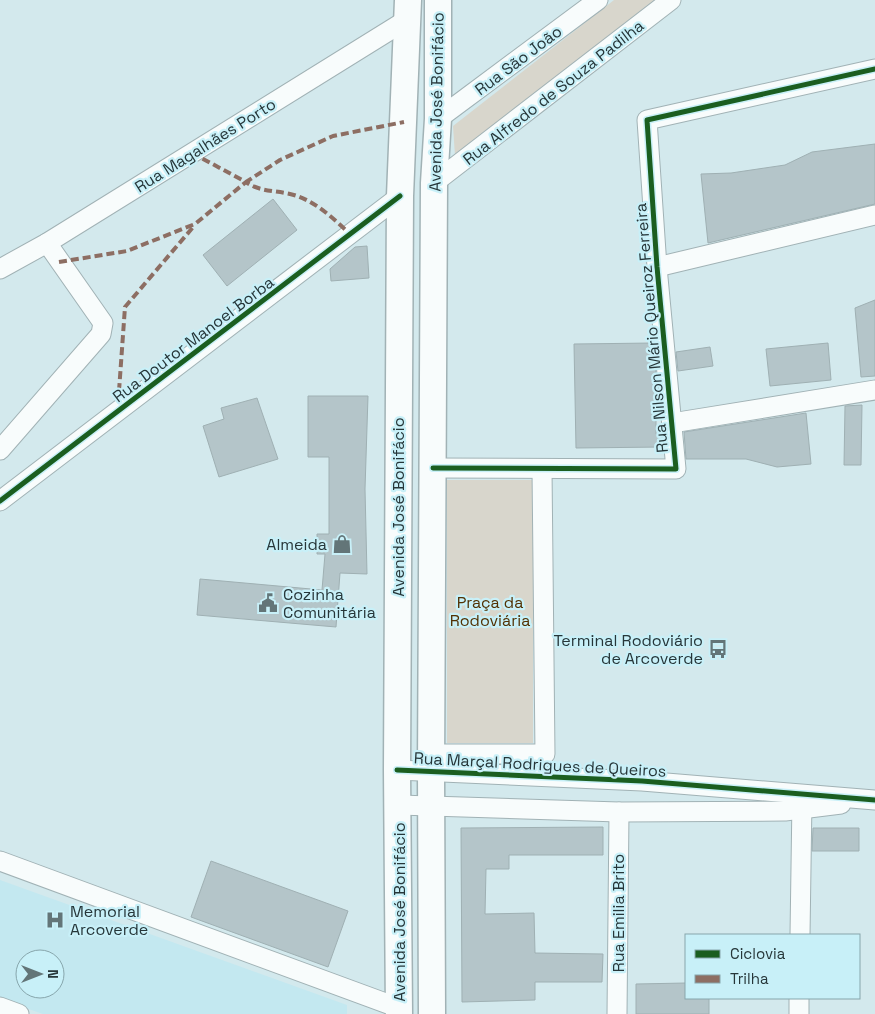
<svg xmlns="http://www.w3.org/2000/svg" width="875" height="1014" font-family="'Space Grotesk',sans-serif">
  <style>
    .built { fill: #c3e8f0; fill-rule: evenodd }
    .green { fill: #d8d6cc }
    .building { fill: #b4c5c9; stroke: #9fb0b3 }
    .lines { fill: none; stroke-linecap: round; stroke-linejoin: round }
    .minor-casing { stroke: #a1b2b5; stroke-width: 21 }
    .secondary-casing { stroke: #a1b2b5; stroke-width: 29 }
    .minor { stroke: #f8fcfc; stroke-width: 19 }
    .secondary { stroke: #f8fcfc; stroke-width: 26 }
    .quiet { stroke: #8d6e63; stroke-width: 4; stroke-dasharray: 8 4; stroke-linecap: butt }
    .cycleway-casing { stroke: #c8f0f8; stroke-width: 8 }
    .cycleway { stroke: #1b5e20; stroke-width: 5 }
    .labels { text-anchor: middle; stroke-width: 4.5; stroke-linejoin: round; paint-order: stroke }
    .street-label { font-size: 16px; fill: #263639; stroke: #c8f0f8 }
    .poi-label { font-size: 16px; fill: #263639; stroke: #c8f0f8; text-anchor: end }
    .park-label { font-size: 16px; fill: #523103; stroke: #c8f0f8 }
  </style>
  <rect width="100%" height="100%" fill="#d3e9ed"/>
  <path class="built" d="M0,880L347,1005V1014H43L0,999ZM25,959H55V989H25Z"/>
  <g class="green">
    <polygon points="614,0 657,0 455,156 453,126"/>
    <rect x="447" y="480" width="86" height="263"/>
  </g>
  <g class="building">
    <polygon points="875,144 875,204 708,243 701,174 731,173 785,165 812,152"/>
    <polygon points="273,199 297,230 227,286 203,255"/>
    <polygon points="367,246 369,278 331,281 330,269 355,247"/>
    <polygon points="875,300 875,376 861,377 855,308"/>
    <polygon points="653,343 656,374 656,434 661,433 663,447 576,448 574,344"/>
    <polygon points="828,343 831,380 770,386 766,349"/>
    <polygon points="710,347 713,366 678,371 676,352"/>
    <polygon points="308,396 368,396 365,489 367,574 340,573 336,627 197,615 200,579 322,590 325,554 317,554 317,534 329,534 329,457 308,457"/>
    <polygon points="257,398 278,459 219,477 203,426 224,419 221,408"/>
    <polygon points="862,405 861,465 844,465 845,406"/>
    <polygon points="806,413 811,464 777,467 746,459 686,459 684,432"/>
    <polygon points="603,827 603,855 509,855 509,869 486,869 485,914 534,913 535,953 603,954 602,982 535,982 535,1000 462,1002 461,828"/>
    <polygon points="813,828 859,828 859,851 812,851"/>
    <polygon points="211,861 348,911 328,967 191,917"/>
    <polygon points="686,983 686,998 709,998 709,1014 636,1014 636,984"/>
  </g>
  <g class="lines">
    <g class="minor-casing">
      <g id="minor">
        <polyline points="438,119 598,0"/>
        <polyline points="434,183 671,0"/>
        <polyline points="657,267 875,215"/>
        <polyline points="0,269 47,243 408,19"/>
        <polyline points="672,423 875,390"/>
        <polyline points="0,450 101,334 103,323 47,243"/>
        <polyline points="433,468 676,469 657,267 647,120 875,69"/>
        <polyline points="0,501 400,196"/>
        <polyline points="433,754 545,754 542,469"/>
        <polyline points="397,770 642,781 875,800"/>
        <polyline points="399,805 619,812 785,811 841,804"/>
        <polyline points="0,861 399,1008"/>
        <polyline points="800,935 802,799"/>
        <polyline points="0,1007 19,1014"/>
        <polyline points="617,1014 619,812"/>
        <polyline points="799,1014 799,998"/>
      </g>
    </g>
    <g class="secondary-casing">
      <g id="secondary">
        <polyline points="399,1014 397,770 400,196 408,0"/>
        <polyline points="432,1014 431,771 434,183 438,119 438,0"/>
      </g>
    </g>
    <use href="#minor" class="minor"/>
    <use href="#secondary" class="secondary"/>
    <g class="quiet">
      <polyline points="192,153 246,182 280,160 333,136 404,122"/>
      <path d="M59,262L127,251L195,224L246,182C260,192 273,190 290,194C313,199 333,218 350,234"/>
      <polyline points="119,391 125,307 194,226"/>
    </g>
    <g class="cycleway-casing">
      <g id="cycleway">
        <polyline points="433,468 676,469 657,267 647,120 875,69"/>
        <polyline points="0,501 400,196"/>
        <polyline points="397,770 642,781 875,800"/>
      </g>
    </g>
    <use href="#cycleway" class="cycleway"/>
  </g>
  <defs>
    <g id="shop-bare" transform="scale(1.5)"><path d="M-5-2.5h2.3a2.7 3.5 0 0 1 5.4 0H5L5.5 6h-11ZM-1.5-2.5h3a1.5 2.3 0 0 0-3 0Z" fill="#637578" stroke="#c8f0f8" stroke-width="2.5" paint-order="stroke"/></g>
    <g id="civic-bare" transform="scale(1.5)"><path d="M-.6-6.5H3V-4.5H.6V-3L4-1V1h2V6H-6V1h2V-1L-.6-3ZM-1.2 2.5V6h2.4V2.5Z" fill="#637578" stroke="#c8f0f8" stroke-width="2.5" paint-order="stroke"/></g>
    <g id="bus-bare" transform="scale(1.5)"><path d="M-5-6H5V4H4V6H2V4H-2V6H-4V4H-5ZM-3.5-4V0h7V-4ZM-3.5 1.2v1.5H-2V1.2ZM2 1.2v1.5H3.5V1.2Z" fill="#637578" stroke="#c8f0f8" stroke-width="2.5" paint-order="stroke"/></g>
    <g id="hospital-bare" transform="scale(1.5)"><path d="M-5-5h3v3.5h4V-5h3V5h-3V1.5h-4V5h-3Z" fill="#637578" stroke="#c8f0f8" stroke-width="2.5" paint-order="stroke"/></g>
  </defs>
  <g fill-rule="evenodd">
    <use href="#shop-bare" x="342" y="544"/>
    <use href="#civic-bare" x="268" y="603"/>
    <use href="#bus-bare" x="718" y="649"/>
    <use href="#hospital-bare" x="55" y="920"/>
  </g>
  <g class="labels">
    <g class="street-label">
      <text transform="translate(518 60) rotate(-37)" y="6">Rua São João</text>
      <text transform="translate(553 92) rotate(-38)" y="6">Rua Alfredo de Souza Padilha</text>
      <text transform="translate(436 102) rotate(-89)" y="6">Avenida José Bonifácio</text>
      <text transform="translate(205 145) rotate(-32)" y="6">Rua Magalhães Porto</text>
      <text transform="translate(651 328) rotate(-95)" y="6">Rua Nilson Mário Queiroz Ferreira</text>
      <text transform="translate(193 339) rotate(-37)" y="6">Rua Doutor Manoel Borba</text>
      <text transform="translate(398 507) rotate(-90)" y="6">Avenida José Bonifácio</text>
      <text transform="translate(540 764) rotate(3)" y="6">Rua Marçal Rodrigues de Queiros</text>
      <text transform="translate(399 912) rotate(-90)" y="6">Avenida José Bonifácio</text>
      <text transform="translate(618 913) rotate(-90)" y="6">Rua Emilia Brito</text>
    </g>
    <g class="poi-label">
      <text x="327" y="550">Almeida</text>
      <text x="283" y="600" text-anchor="start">Cozinha<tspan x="283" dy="18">Comunitária</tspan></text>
      <text x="703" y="646">Terminal Rodoviário<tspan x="703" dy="18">de Arcoverde</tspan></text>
      <text x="70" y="917" text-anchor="start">Memorial<tspan x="70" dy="18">Arcoverde</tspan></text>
    </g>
    <g class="park-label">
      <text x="490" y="608">Praça da<tspan x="490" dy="18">Rodoviária</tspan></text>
    </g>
  </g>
  <rect x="685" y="934" width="175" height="65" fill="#c8f0f8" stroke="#87a6ac"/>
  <rect x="695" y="950" width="25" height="8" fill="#1b5e20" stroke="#87a6ac"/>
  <text x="730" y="959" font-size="15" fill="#263639">Ciclovia</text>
  <rect x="695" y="975" width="25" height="8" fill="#8d6e63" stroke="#87a6ac"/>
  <text x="730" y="984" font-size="15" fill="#263639">Trilha</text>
  <g transform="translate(40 974) rotate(90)"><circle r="24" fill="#c8f0f8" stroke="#87a6ac"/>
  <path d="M0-4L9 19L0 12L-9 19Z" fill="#637578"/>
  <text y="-8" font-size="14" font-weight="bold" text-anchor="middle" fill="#263639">N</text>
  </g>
</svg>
